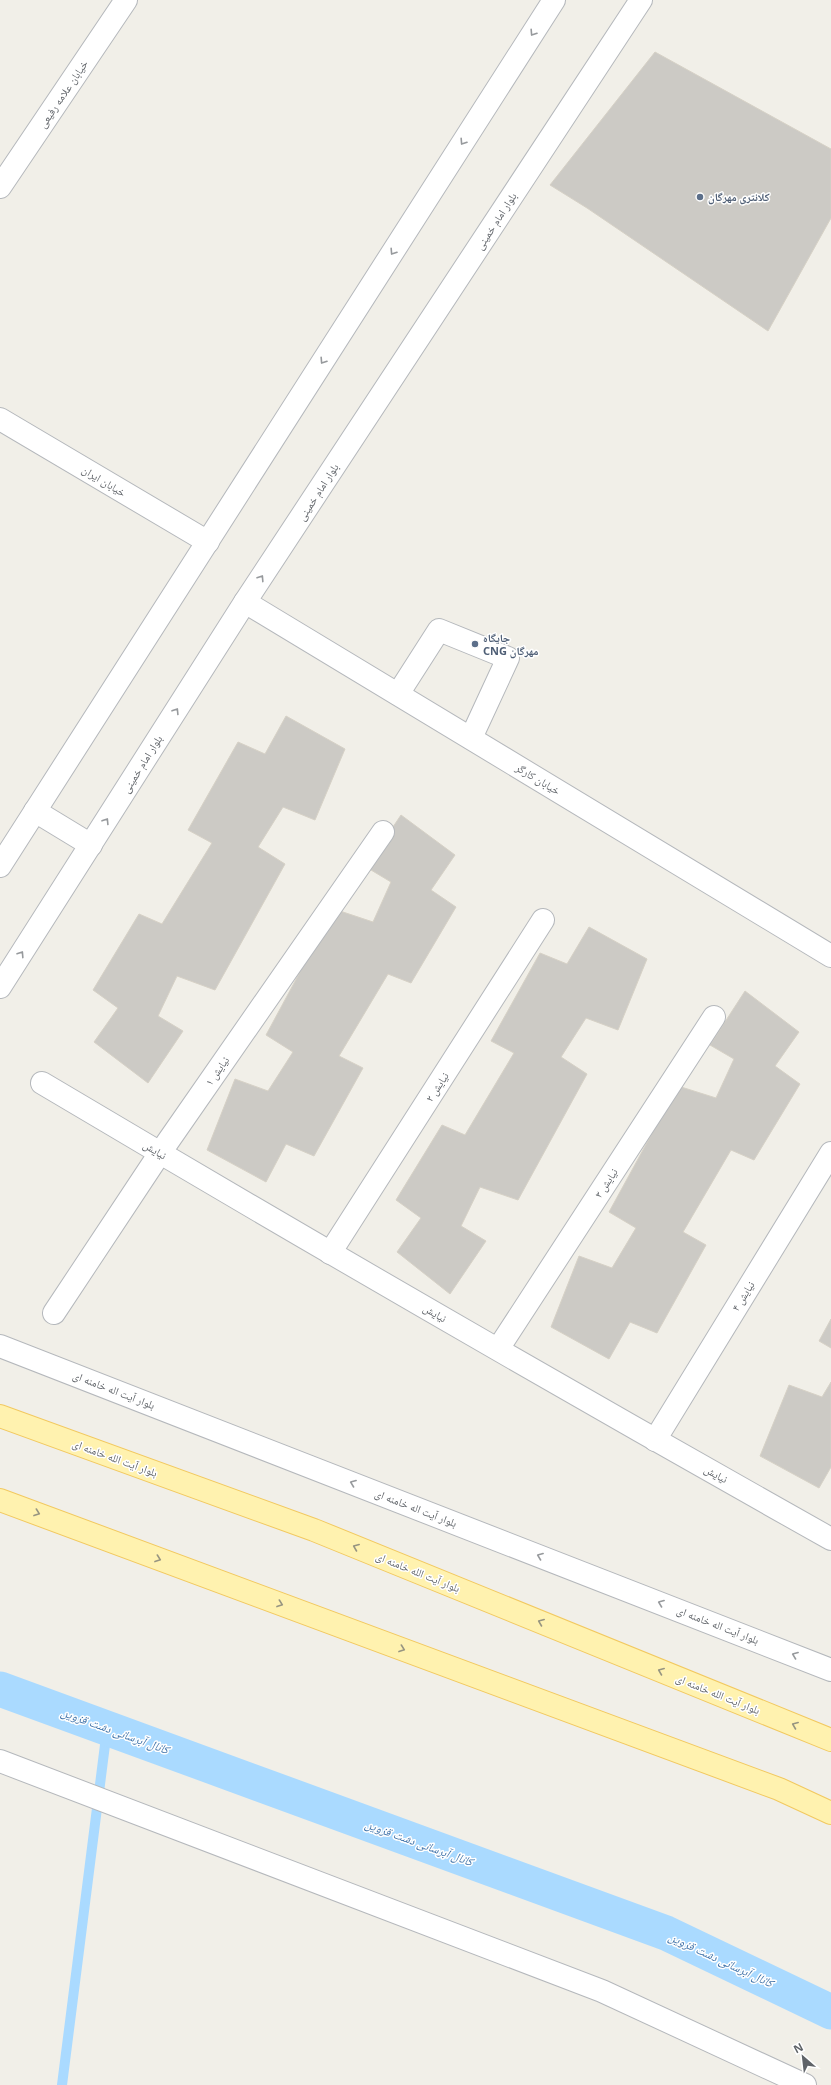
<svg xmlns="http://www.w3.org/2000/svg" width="831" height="2085" font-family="'Noto Sans','Noto Naskh Arabic',sans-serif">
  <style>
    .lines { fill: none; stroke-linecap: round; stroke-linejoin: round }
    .stream { stroke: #aadaff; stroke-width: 10 }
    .canal { stroke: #aadaff; stroke-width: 35 }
    .building { fill: #cccac5; stroke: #d6d1c6 }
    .minor-casing { stroke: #b5b8bc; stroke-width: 24 }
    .major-casing { stroke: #f2c960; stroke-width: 24 }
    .minor { stroke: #fff; stroke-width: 22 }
    .major { stroke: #fff2af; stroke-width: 22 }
    .oneway { stroke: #979a9d }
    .oneway2 { stroke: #979581 }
    .service-dot { fill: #5c6f8a; stroke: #fff; stroke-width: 1.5 }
    .labels { text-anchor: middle; stroke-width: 3; stroke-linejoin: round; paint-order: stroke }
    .street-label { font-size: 11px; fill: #5f6368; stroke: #fff }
    .service-label { font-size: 11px; font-weight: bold; fill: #4e5e75; stroke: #fff; text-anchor: start }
    .water-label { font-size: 12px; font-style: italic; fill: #4174aa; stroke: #fff }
  </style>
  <rect width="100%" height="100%" fill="#f1efe8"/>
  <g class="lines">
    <polyline class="stream" points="62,2085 107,1729"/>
    <polyline class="canal" points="0,1689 666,1933 831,2012"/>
  </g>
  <g class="building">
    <polygon points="655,52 831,149 831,218 768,331 587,208 550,185"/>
    <polygon points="286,716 345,749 315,820 283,807 258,847 285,864 215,990 177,976 158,1016 183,1031 148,1083 94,1042 118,1008 93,990 139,914 162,924 212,843 188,830 238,742 265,754"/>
    <polygon points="401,815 455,855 431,890 456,907 411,983 388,974 339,1056 363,1068 314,1156 286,1144 266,1182 207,1150 235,1079 268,1091 293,1052 266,1035 334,909 373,922 391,882 366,867"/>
    <polygon points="589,927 647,959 618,1030 586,1018 561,1057 587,1074 518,1200 480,1187 461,1226 486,1241 450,1294 397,1252 421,1218 396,1200 442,1125 465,1135 514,1053 491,1041 540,953 567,964"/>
    <polygon points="745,991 799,1032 775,1066 800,1084 754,1160 731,1150 683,1232 706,1245 657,1333 630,1322 609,1359 551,1327 579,1256 612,1268 636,1228 609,1212 678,1086 716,1098 734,1059 710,1045"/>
    <polygon points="831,1319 831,1348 819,1341"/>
    <polygon points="831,1382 831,1467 819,1488 760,1456 789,1385 822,1397"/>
  </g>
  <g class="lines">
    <g class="minor-casing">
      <g id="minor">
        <polyline points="0,187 126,0"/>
        <polyline points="0,419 208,542"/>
        <polyline points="245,602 831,956"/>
        <polyline points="398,694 439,630 508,658 471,738"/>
        <polyline points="35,811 91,845"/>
        <polyline points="0,866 554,0"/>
        <polyline points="0,987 245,602 641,0"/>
        <path d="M42,1083C303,1238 566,1390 831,1539"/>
        <polyline points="330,1253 543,920"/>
        <polyline points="54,1313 160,1153 383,832"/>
        <polyline points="0,1346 831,1670"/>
        <polyline points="498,1349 714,1017"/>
        <polyline points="655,1440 831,1153"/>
        <polyline points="0,1761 602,1991 805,2085"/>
      </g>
    </g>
    <g class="major-casing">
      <g id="major">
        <polyline points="0,1416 314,1530 831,1740"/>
        <polyline points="0,1500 779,1789 831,1813"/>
      </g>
    </g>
    <use href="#minor" class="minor"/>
    <use href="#major" class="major"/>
  </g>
  <defs><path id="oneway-chevron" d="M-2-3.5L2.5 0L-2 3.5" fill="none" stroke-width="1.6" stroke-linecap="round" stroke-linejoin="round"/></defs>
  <g class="oneway">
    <use href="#oneway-chevron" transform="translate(533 33) rotate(123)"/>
    <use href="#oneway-chevron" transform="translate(463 142) rotate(123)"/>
    <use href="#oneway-chevron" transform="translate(393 252) rotate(123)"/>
    <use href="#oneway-chevron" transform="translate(323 361) rotate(123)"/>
    <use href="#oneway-chevron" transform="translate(261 578) rotate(-57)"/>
    <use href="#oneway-chevron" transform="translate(176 711) rotate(-58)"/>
    <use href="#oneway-chevron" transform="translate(106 821) rotate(-58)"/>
    <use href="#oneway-chevron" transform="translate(21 954) rotate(-57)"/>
    <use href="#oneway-chevron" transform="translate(353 1483) rotate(-159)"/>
    <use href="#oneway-chevron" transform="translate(540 1556) rotate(-159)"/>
    <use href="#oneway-chevron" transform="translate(661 1603) rotate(-159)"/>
    <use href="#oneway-chevron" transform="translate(795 1655) rotate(-159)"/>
  </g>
  <g class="oneway2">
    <use href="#oneway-chevron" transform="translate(37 1513) rotate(20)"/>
    <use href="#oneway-chevron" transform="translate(356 1547) rotate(-158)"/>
    <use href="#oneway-chevron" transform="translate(158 1559) rotate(20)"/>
    <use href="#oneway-chevron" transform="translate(280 1604) rotate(20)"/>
    <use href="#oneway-chevron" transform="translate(541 1622) rotate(-158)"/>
    <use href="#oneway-chevron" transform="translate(402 1649) rotate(20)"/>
    <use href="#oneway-chevron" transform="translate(661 1671) rotate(-158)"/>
    <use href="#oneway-chevron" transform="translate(795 1725) rotate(-158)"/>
  </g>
  <g class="service-dot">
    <circle cx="700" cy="197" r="4"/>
    <circle cx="475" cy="644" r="4"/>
  </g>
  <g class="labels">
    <g class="street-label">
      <text transform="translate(63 94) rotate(-56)" y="4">خیابان علامه رفیعی</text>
      <text transform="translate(496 221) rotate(-57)" y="4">بلوار امام خمینی</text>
      <text transform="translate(104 481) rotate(31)" y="4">خیابان ایران</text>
      <text transform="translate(318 492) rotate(-57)" y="4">بلوار امام خمینی</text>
      <text transform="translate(142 764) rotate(-58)" y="4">بلوار امام خمینی</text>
      <text transform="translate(538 779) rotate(31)" y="4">خیابان کارگر</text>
      <text transform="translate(217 1071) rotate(-55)" y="4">نیایش ۱</text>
      <text transform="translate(437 1087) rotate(-57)" y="4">نیایش ۲</text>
      <text transform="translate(155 1150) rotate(31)" y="4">نیایش</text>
      <text transform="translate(606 1183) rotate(-57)" y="4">نیایش ۳</text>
      <text transform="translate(743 1296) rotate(-58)" y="4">نیایش ۴</text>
      <text transform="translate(435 1313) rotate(30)" y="4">نیایش</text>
      <text transform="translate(114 1390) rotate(21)" y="4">بلوار آیت اله خامنه ای</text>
      <text transform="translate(115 1458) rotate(20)" y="4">بلوار آیت الله خامنه ای</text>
      <text transform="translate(716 1474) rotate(29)" y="4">نیایش</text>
      <text transform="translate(416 1508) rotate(21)" y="4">بلوار آیت اله خامنه ای</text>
      <text transform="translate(418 1572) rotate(22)" y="4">بلوار آیت الله خامنه ای</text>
      <text transform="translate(718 1625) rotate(21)" y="4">بلوار آیت اله خامنه ای</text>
      <text transform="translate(718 1694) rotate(22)" y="4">بلوار آیت الله خامنه ای</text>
    </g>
    <g class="service-label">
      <text x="708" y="201">کلانتری مهرگان</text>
      <text x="483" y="642">جایگاه<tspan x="483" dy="13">CNG مهرگان</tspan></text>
    </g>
    <g class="water-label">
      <text transform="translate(115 1731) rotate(20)" y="4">کانال آبرسانی دشت قزوین</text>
      <text transform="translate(419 1843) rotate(20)" y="4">کانال آبرسانی دشت قزوین</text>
      <text transform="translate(721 1960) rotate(25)" y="4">کانال آبرسانی دشت قزوین</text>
    </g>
  </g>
  <g transform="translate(803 2057) rotate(332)" stroke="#ffffff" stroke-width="3" paint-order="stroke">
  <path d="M0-3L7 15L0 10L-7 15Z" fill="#5f6368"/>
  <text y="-6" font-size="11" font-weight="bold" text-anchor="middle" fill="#5f6368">N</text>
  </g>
</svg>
